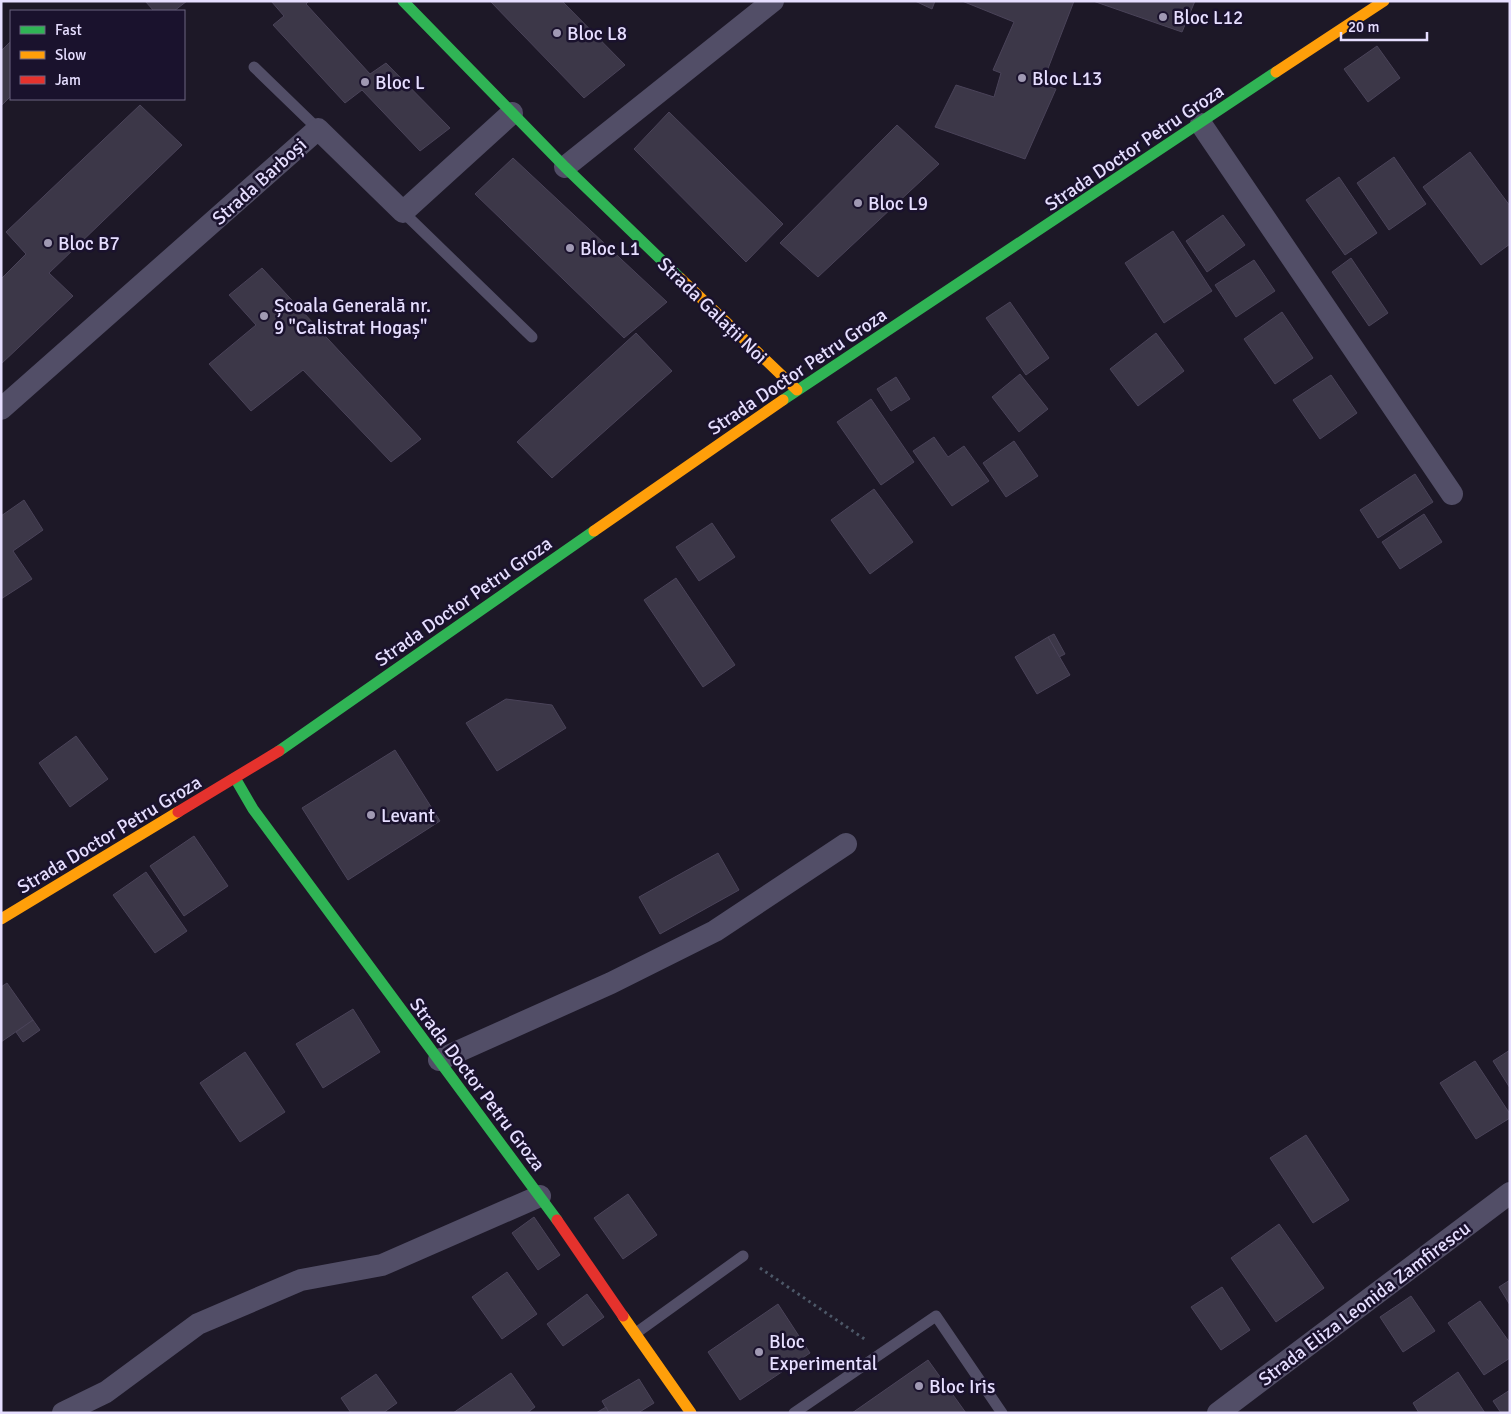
<svg xmlns="http://www.w3.org/2000/svg" width="1511" height="1414" font-family="Signika,sans-serif">
  <style>
    .building { fill: #3c3748; stroke: #4a4359 }
    .lines { fill: none; stroke-linecap: round; stroke-linejoin: round }
    .path { stroke: #4d5868; stroke-width: 3; stroke-dasharray: 2.5 4; stroke-linecap: butt }
    .lane { stroke: #524e67; stroke-width: 11 }
    .street { stroke: #524e67; stroke-width: 22 }
    .fast { stroke: #30b455; stroke-width: 11 }
    .slow { stroke: #ff9f0a; stroke-width: 11 }
    .jam { stroke: #e5322d; stroke-width: 11 }
    .poi-dot { fill: #a099b3; stroke: #1a122d; stroke-width: 2 }
    .labels { text-anchor: middle; stroke-width: 5; stroke-linejoin: round; paint-order: stroke }
    .poi-label { font-size: 19px; fill: #e6deff; stroke: #1a122d; text-anchor: start }
    .street-label { font-size: 19px; fill: #e6deff; stroke: #1a122d }
  </style>
  <rect width="100%" height="100%" fill="#1d1827"/>
  <g class="building">
    <polygon points="145,1 187,1 174,11 154,11"/>
    <polygon points="271,1 309,1 306,4 370,74 386,63 450,128 420,151 362,90 345,103 273,25 284,16"/>
    <polygon points="490,1 562,1 625,65 584,98"/>
    <polygon points="915,1 935,1 932,9"/>
    <polygon points="962,1 1074,1 1042,84 1056,89 1025,159 935,127 956,85 994,97 1001,73 993,70 1014,22"/>
    <polygon points="1093,1 1195,1 1182,32"/>
    <polygon points="11,41 11,96 1,106 1,51"/>
    <polygon points="1377,46 1400,78 1368,102 1344,69"/>
    <polygon points="140,105 182,145 49,273 73,296 1,364 1,279 26,254 6,232"/>
    <polygon points="669,112 783,224 746,262 634,149"/>
    <polygon points="897,125 939,164 818,277 780,243"/>
    <polygon points="1470,152 1510,206 1510,244 1481,265 1423,187"/>
    <polygon points="1394,157 1426,204 1389,230 1357,183"/>
    <polygon points="513,158 667,302 624,338 475,194"/>
    <polygon points="1339,177 1377,233 1345,255 1306,200"/>
    <polygon points="1223,215 1245,245 1207,272 1186,241"/>
    <polygon points="1173,231 1212,291 1164,323 1125,263"/>
    <polygon points="1351,258 1388,313 1369,326 1332,272"/>
    <polygon points="1254,260 1275,291 1236,317 1215,285"/>
    <polygon points="262,268 421,439 391,462 303,370 251,411 209,364 256,325 229,295"/>
    <polygon points="1010,302 1049,358 1026,375 986,318"/>
    <polygon points="1282,312 1313,358 1275,384 1244,339"/>
    <polygon points="636,333 672,371 552,478 517,442"/>
    <polygon points="1156,333 1184,371 1138,406 1110,369"/>
    <polygon points="1020,374 1048,409 1019,432 992,397"/>
    <polygon points="1331,375 1357,413 1320,439 1293,400"/>
    <polygon points="896,377 910,399 891,411 877,389"/>
    <polygon points="871,399 914,462 881,485 837,422"/>
    <polygon points="934,437 948,457 964,446 989,481 952,506 913,451"/>
    <polygon points="1014,441 1038,476 1006,497 983,463"/>
    <polygon points="1415,474 1433,502 1378,538 1360,510"/>
    <polygon points="874,489 913,542 870,574 831,520"/>
    <polygon points="24,500 43,530 13,551 32,579 1,599 1,516"/>
    <polygon points="1424,514 1442,542 1400,569 1382,542"/>
    <polygon points="712,523 735,557 699,581 676,547"/>
    <polygon points="676,578 735,665 703,687 644,600"/>
    <polygon points="1054,634 1065,654 1059,657 1048,637"/>
    <polygon points="1048,637 1070,675 1037,694 1015,657"/>
    <polygon points="506,699 552,705 566,728 497,771 466,723"/>
    <polygon points="76,736 108,779 70,807 39,763"/>
    <polygon points="395,750 440,821 348,880 302,808"/>
    <polygon points="194,836 228,886 184,916 150,866"/>
    <polygon points="718,853 739,890 660,934 639,897"/>
    <polygon points="146,872 187,931 155,953 113,895"/>
    <polygon points="7,983 33,1020 1,1042 1,987"/>
    <polygon points="353,1009 380,1052 323,1088 296,1044"/>
    <polygon points="33,1020 40,1030 23,1042 16,1032"/>
    <polygon points="1510,1050 1510,1088 1493,1061"/>
    <polygon points="245,1052 285,1112 240,1142 200,1083"/>
    <polygon points="1475,1061 1510,1114 1510,1118 1476,1139 1440,1083"/>
    <polygon points="1306,1135 1349,1200 1313,1223 1270,1158"/>
    <polygon points="628,1194 657,1235 623,1259 594,1218"/>
    <polygon points="534,1217 560,1255 538,1270 512,1233"/>
    <polygon points="1279,1224 1324,1288 1276,1322 1231,1258"/>
    <polygon points="507,1272 537,1314 502,1339 472,1297"/>
    <polygon points="1510,1280 1510,1305 1499,1287"/>
    <polygon points="1222,1287 1250,1330 1221,1350 1191,1307"/>
    <polygon points="587,1294 604,1317 563,1346 547,1324"/>
    <polygon points="1411,1296 1435,1331 1403,1352 1380,1317"/>
    <polygon points="1480,1301 1510,1343 1510,1358 1484,1375 1448,1323"/>
    <polygon points="778,1304 810,1353 740,1400 708,1352"/>
    <polygon points="928,1360 966,1413 852,1413"/>
    <polygon points="1458,1372 1485,1413 1419,1413 1413,1403"/>
    <polygon points="511,1373 535,1407 527,1413 453,1413"/>
    <polygon points="376,1374 397,1403 383,1413 351,1413 341,1398"/>
    <polygon points="639,1379 654,1403 638,1413 609,1413 602,1401"/>
    <polygon points="1510,1390 1510,1413 1501,1413 1493,1401"/>
    <polygon points="606,1407 609,1413 596,1413"/>
  </g>
  <g class="lines">
    <polyline class="path" points="760,1268 866,1340"/>
    <g class="lane">
      <polyline points="254,67 318,129"/>
      <polyline points="403,212 532,337"/>
      <polyline points="636,1333 743,1256"/>
      <polyline points="794,1413 936,1316 1002,1413"/>
    </g>
    <g class="street">
      <polyline points="1201,124 1452,494"/>
      <polyline points="565,167 773,1"/>
      <polyline points="1,409 318,129 403,212 512,113"/>
      <polyline points="439,1060 611,983 715,931 846,844"/>
      <polyline points="63,1413 106,1392 198,1324 301,1280 382,1265 540,1196"/>
      <polyline points="1218,1413 1510,1193"/>
    </g>
    <g class="fast">
      <polyline points="403,1 565,167 680,278"/>
      <polyline points="783,400 1276,72"/>
      <polyline points="279,751 594,531"/>
      <polyline points="235,778 253,809 557,1220"/>
    </g>
    <g class="slow">
      <polyline points="1276,72 1384,1"/>
      <polyline points="680,278 797,390"/>
      <polyline points="594,531 783,400"/>
      <polyline points="1,919 178,812"/>
      <polyline points="623,1316 691,1413"/>
    </g>
    <g class="jam">
      <polyline points="178,812 279,751"/>
      <polyline points="557,1220 623,1316"/>
    </g>
  </g>
  <g class="poi-dot">
    <circle cx="1163" cy="17" r="5"/>
    <circle cx="557" cy="33" r="5"/>
    <circle cx="1022" cy="78" r="5"/>
    <circle cx="365" cy="82" r="5"/>
    <circle cx="858" cy="203" r="5"/>
    <circle cx="48" cy="243" r="5"/>
    <circle cx="570" cy="248" r="5"/>
    <circle cx="264" cy="316" r="5"/>
    <circle cx="371" cy="815" r="5"/>
    <circle cx="759" cy="1352" r="5"/>
    <circle cx="919" cy="1386" r="5"/>
  </g>
  <g class="labels">
    <g class="poi-label">
      <text x="1173" y="24">Bloc L12</text>
      <text x="567" y="40">Bloc L8</text>
      <text x="1032" y="85">Bloc L13</text>
      <text x="375" y="89">Bloc L</text>
      <text x="868" y="210">Bloc L9</text>
      <text x="58" y="250">Bloc B7</text>
      <text x="580" y="255">Bloc L1</text>
      <text x="274" y="312">Școala Generală nr.<tspan x="274" dy="22">9 "Calistrat Hogaș"</tspan></text>
      <text x="381" y="822">Levant</text>
      <text x="769" y="1348">Bloc<tspan x="769" dy="22">Experimental</tspan></text>
      <text x="929" y="1393">Bloc Iris</text>
    </g>
    <g class="street-label">
      <text transform="translate(1134 147) rotate(-34)" y="7">Strada Doctor Petru Groza</text>
      <text transform="translate(259 181) rotate(-42)" y="7">Strada Barboși</text>
      <text transform="translate(713 310) rotate(44)" y="7">Strada Galații Noi</text>
      <text transform="translate(797 371) rotate(-34)" y="7">Strada Doctor Petru Groza</text>
      <text transform="translate(463 601) rotate(-35)" y="7">Strada Doctor Petru Groza</text>
      <text transform="translate(109 834) rotate(-31)" y="7">Strada Doctor Petru Groza</text>
      <text transform="translate(478 1084) rotate(53)" y="7">Strada Doctor Petru Groza</text>
      <text transform="translate(1364 1303) rotate(-37)" y="7">Strada Eliza Leonida Zamfirescu</text>
    </g>
  </g>
  <rect width="1511" height="1414" fill="none" stroke="#e6deff" stroke-width="5"/>
  <rect x="10" y="10" width="175" height="90" fill="#1a122d" stroke="#6c6481"/>
  <rect x="20" y="26" width="25" height="8" fill="#30b455" stroke="#6c6481"/>
  <text x="55" y="35" font-size="15" fill="#e6deff">Fast</text>
  <rect x="20" y="51" width="25" height="8" fill="#ff9f0a" stroke="#6c6481"/>
  <text x="55" y="60" font-size="15" fill="#e6deff">Slow</text>
  <rect x="20" y="76" width="25" height="8" fill="#e5322d" stroke="#6c6481"/>
  <text x="55" y="85" font-size="15" fill="#e6deff">Jam</text>
  <path d="M1341 32v8h86v-8" fill="none" stroke="#e6deff" stroke-width="2.5"/>
  <text x="1348" y="32" font-size="15" fill="#e6deff" stroke="#1a122d" stroke-width="4" paint-order="stroke">20 m</text>
</svg>
